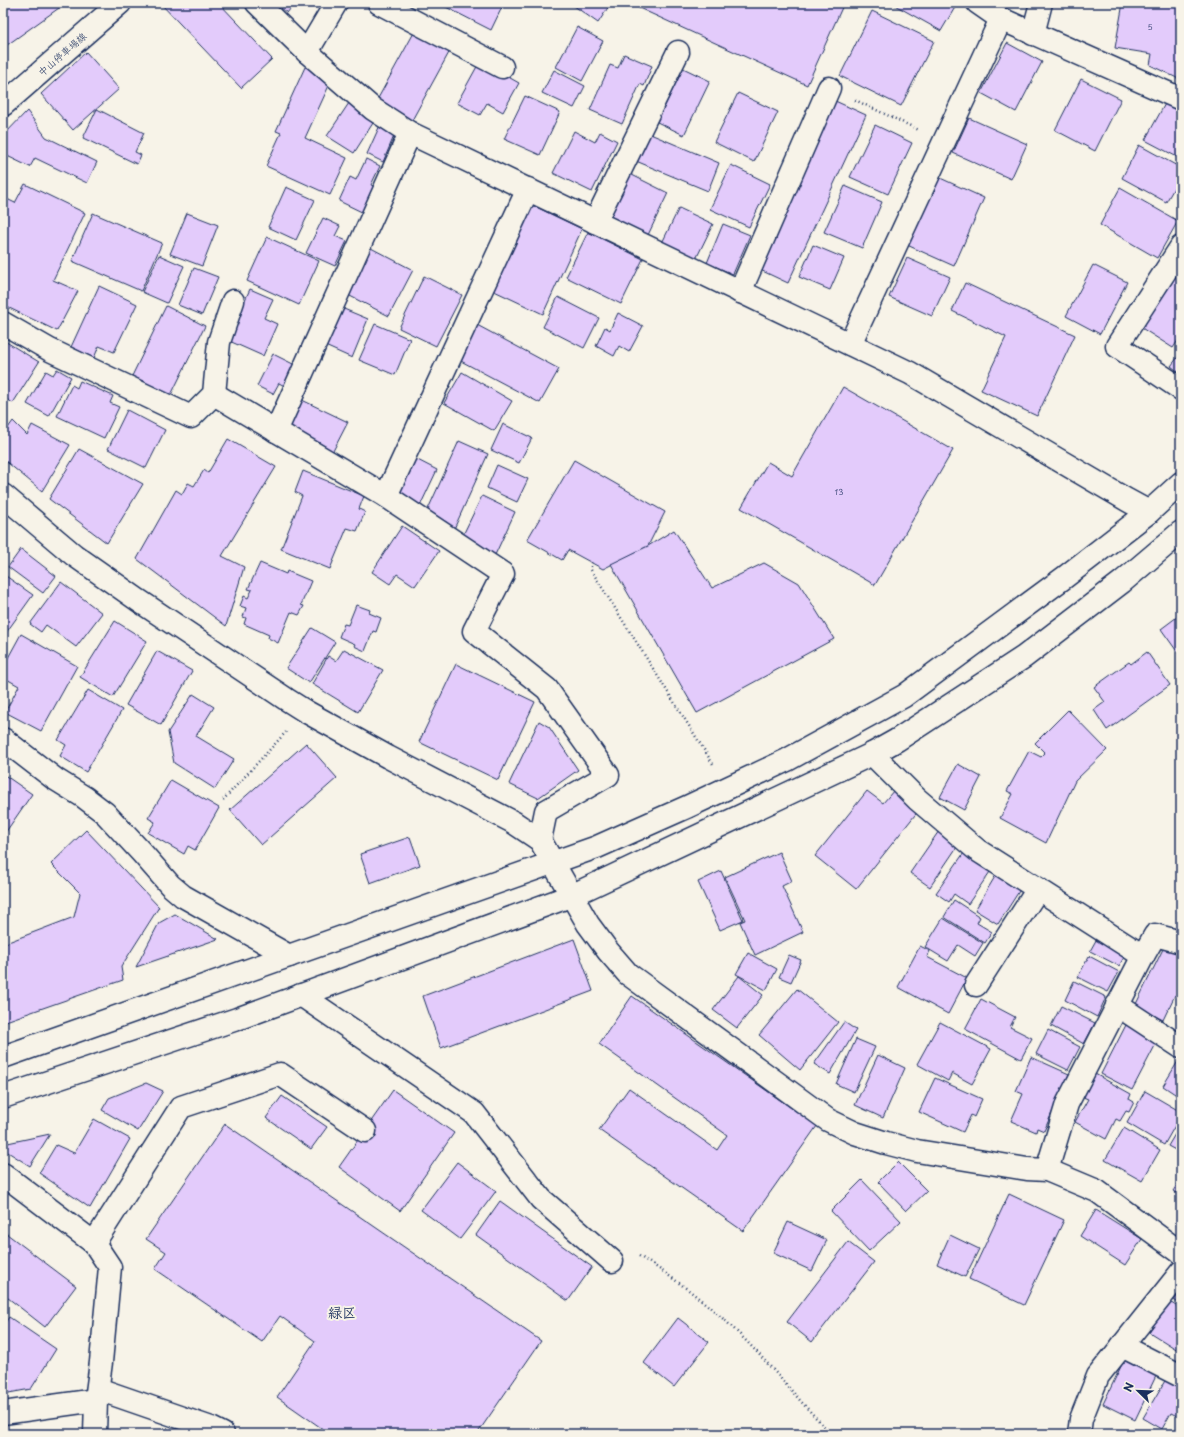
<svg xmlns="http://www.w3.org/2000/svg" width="1184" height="1437" font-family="'Playpen Sans','Klee One',sans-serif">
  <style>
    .building { fill: #e3cbfb; stroke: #1b2f5e }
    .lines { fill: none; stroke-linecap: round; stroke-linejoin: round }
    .minor-casing { stroke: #1b2f5e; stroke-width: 25 }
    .major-casing { stroke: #1b2f5e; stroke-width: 25 }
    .path { stroke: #1b2f5e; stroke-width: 2.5; stroke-dasharray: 1 3; stroke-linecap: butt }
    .minor { stroke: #f7f3e8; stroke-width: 22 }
    .major { stroke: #f7f3e8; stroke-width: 22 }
    .labels { text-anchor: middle; stroke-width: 4; stroke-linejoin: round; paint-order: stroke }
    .number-label { font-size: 8px; fill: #4d5685 }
    .street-label { font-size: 10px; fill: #1b2f5e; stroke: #f7f3e8 }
    .district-label { font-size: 14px; font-weight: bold; fill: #1b2f5e; stroke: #f7f3e8 }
  </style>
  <rect width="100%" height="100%" fill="#f7f3e8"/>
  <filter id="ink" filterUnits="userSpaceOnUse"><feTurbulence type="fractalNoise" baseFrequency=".025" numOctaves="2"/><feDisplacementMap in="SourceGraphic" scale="8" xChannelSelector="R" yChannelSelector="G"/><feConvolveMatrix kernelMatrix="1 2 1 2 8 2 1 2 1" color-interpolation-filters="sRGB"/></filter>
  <g filter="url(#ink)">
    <g class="building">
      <polygon points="3,3 66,3 7,45 3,39"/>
      <polygon points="160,3 219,3 272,59 241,88"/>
      <polygon points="275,3 295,3 287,13"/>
      <polygon points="441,3 504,3 491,30 440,4"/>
      <polygon points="570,3 611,3 598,23"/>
      <polygon points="628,3 844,3 807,85"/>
      <polygon points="891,3 956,3 957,4 941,31"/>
      <polygon points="1123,3 1166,3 1181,6 1181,80 1150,65 1152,54 1115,48"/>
      <polygon points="872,11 934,41 901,106 840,76"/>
      <polygon points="577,27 603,41 582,81 556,67"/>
      <polygon points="416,29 451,49 411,122 376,102"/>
      <polygon points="1007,43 1042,62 1016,112 981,93"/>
      <polygon points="86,52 119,89 73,130 41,94"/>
      <polygon points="624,54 652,66 644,86 640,84 622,124 590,110 610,65 618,68"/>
      <polygon points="480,61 519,83 503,112 487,103 480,115 457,103"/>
      <polygon points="305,67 332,79 305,138 347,158 330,195 266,166 281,133 276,131"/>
      <polygon points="683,68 710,81 684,135 657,122"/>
      <polygon points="554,70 585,86 574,108 542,93"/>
      <polygon points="1081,79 1121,99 1095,151 1055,130"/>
      <polygon points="738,93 778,112 754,162 714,142"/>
      <polygon points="525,96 560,112 540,155 504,139"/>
      <polygon points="353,97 371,109 365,117 373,123 354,153 327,136"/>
      <polygon points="833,100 866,115 788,283 756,268"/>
      <polygon points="1166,102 1181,110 1181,159 1145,140"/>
      <polygon points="97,109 144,133 135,152 141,155 137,164 83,138"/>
      <polygon points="27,111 46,137 97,162 87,183 35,158 30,167 3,154 3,136"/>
      <polygon points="969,118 1027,144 1011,179 953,153"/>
      <polygon points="381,123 397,129 383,162 367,154"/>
      <polygon points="875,125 912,143 888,194 850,177"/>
      <polygon points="574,131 595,142 600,132 617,141 592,192 553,173"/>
      <polygon points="648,133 719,163 708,191 636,161"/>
      <polygon points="1139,145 1181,168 1181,176 1166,202 1122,178"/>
      <polygon points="366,159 380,166 371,185 381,189 368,215 339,201 350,177 356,180"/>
      <polygon points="731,165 770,184 749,227 710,209"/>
      <polygon points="630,174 668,193 648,235 610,217"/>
      <polygon points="938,177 984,198 954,266 907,245"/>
      <polygon points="25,184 85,213 53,280 78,291 57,331 3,305 3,197 15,203"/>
      <polygon points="845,186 882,202 862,248 824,232"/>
      <polygon points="286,187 315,200 296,240 268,227"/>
      <polygon points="1120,188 1178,221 1157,258 1100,225"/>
      <polygon points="530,204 582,229 543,314 490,289"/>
      <polygon points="679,208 713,224 695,261 661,245"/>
      <polygon points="93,213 162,243 141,291 72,261"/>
      <polygon points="187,213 218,225 202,266 170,254"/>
      <polygon points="323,218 340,226 335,236 347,241 335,266 306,253"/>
      <polygon points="723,224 750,235 733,274 707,263"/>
      <polygon points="588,232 643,259 621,304 566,277"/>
      <polygon points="267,237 319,261 299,305 247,281"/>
      <polygon points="813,245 844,258 830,290 799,277"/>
      <polygon points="369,247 413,270 389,316 346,294"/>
      <polygon points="159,255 184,266 167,303 142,292"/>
      <polygon points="907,258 950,277 932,316 889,297"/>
      <polygon points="1093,265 1127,282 1100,334 1066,316"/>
      <polygon points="194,268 218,277 202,315 178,305"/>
      <polygon points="1174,275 1181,280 1181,336 1173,348 1140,327"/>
      <polygon points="424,276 462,295 436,346 399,328"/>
      <polygon points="965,283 1075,335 1037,416 981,390 1006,337 952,311"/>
      <polygon points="99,286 137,304 114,352 99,346 94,358 71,347"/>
      <polygon points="250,289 273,299 264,318 277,324 263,356 227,340"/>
      <polygon points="558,297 599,318 584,348 543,327"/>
      <polygon points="166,306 205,326 171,395 132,376"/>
      <polygon points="339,307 368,319 352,358 323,345"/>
      <polygon points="618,313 643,326 629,352 619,346 614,356 596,346 605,327 610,330"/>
      <polygon points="375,324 410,339 395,375 359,360"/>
      <polygon points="477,325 559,369 540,403 459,360"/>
      <polygon points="3,340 39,362 13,403 3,397"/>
      <polygon points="1181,353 1181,374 1171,366"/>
      <polygon points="273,354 301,368 290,389 279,383 273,394 257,386"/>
      <polygon points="57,369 71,377 49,416 27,404 46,371 53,375"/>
      <polygon points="462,372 512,401 494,431 444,403"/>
      <polygon points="80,381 113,396 110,403 119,407 104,438 57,416 72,385 77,388"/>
      <polygon points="843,387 953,450 875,585 741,508 768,462 792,476"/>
      <polygon points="302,400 348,422 332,453 286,432"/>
      <polygon points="127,410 165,430 146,468 108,449"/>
      <polygon points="13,421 27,435 32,425 70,445 42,491 3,459 3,435"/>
      <polygon points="503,424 532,438 519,463 491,450"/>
      <polygon points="228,439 276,467 222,556 244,567 226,626 137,559 176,490 182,494 188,483 194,486 204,470 208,473"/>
      <polygon points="459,441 488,454 453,531 424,518"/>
      <polygon points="79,449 143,484 107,543 49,499"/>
      <polygon points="408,455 437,470 420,506 390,492"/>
      <polygon points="574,460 665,512 648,546 603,569 568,550 562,560 527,540"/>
      <polygon points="497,465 528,479 517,502 487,488"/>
      <polygon points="303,471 364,496 359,509 365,512 357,531 347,528 330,569 281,549 302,496 295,492"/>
      <polygon points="482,496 515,512 495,555 461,539"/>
      <polygon points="402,526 439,551 415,586 397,574 390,584 372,572"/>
      <polygon points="674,530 712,588 764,563 799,583 834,639 697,713 611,564 648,546"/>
      <polygon points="21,549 56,576 43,593 8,567"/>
      <polygon points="260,563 286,574 287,571 311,581 301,605 304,606 299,615 291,612 278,643 268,638 269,635 244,624 246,618 243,617 246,608 240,606 244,596 248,598 252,590 248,589"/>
      <polygon points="3,574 33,595 3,637"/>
      <polygon points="61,582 102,613 76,647 46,625 41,632 30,624"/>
      <polygon points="356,605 370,610 369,613 381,618 376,632 373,631 365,651 354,646 355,644 339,637 344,624 348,625"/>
      <polygon points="1181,614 1181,657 1161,629"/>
      <polygon points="115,621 147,641 113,697 80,677"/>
      <polygon points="312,628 335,642 309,683 286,668"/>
      <polygon points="21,634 77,666 41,731 5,712 19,686 3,677 3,667"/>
      <polygon points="344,649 383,670 358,712 312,684 328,656 336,661"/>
      <polygon points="157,651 192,671 161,725 126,705"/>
      <polygon points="1147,652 1170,685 1107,730 1094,710 1105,702 1094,687 1129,662 1131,664"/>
      <polygon points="456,664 535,702 498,780 419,742"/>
      <polygon points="88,690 122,710 86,772 60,756 66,745 58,740"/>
      <polygon points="193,694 214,707 196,736 234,759 215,789 174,763 168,732"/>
      <polygon points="1068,710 1107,750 1075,781 1046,843 1000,818 1013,794 1007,791 1029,751 1041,757 1045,753 1035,743"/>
      <polygon points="539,721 549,727 578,770 538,798 509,784"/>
      <polygon points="306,743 337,778 261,845 230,810"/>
      <polygon points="958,764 981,777 964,810 940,797"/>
      <polygon points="3,774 32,794 3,836"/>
      <polygon points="171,780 219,808 195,850 188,846 184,854 148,833 155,822 148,818"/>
      <polygon points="894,790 919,810 856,889 815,856 867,791 883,803"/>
      <polygon points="941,828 961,841 930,887 910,873"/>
      <polygon points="86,830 159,907 121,967 123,980 3,1022 3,944 74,917 80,893 51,864"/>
      <polygon points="410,837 420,865 370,883 360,854"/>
      <polygon points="968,847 994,866 968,904 954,894 949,902 936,893"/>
      <polygon points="779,852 792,881 782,886 803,932 755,955 740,922 745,920 725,877"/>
      <polygon points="999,870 1023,885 998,924 975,910"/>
      <polygon points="721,871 743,920 720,930 698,882"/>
      <polygon points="954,900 980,917 977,923 992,932 985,943 944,917"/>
      <polygon points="175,914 218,939 136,967 159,923"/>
      <polygon points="943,918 983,943 975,956 958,945 948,961 925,947"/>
      <polygon points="1100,933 1127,952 1119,966 1090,951"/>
      <polygon points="574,939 593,991 441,1048 423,996"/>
      <polygon points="920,946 930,951 927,957 967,978 948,1014 898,987"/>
      <polygon points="1164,947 1181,956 1181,998 1175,995 1163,1020 1135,1006"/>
      <polygon points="748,953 777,969 766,990 736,974"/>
      <polygon points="789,955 801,960 791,982 779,977"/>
      <polygon points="1089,956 1119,972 1108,992 1078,977"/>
      <polygon points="739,976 763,995 737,1028 713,1010"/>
      <polygon points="1074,981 1106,997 1097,1017 1065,1000"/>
      <polygon points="797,989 838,1022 800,1070 759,1035"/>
      <polygon points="632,996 817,1126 743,1231 599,1130 629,1088 717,1150 727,1135 599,1044"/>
      <polygon points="981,999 1015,1017 1010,1027 1032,1038 1021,1059 965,1029"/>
      <polygon points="1061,1006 1095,1023 1084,1044 1051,1026"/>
      <polygon points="844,1022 856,1030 830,1074 814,1064"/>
      <polygon points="940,1022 991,1049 972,1084 952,1073 948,1081 917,1064"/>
      <polygon points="1127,1023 1158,1040 1132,1090 1101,1074"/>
      <polygon points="1048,1030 1080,1047 1068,1070 1036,1054"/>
      <polygon points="856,1039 875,1047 854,1092 836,1084"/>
      <polygon points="878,1055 905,1068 883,1118 855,1105"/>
      <polygon points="1031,1057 1069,1074 1044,1131 1037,1128 1036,1132 1011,1121 1023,1094 1016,1091"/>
      <polygon points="1180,1058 1181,1059 1181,1098 1163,1086"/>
      <polygon points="1095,1074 1131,1094 1129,1099 1134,1102 1129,1112 1126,1111 1120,1121 1116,1119 1106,1139 1075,1122 1088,1099 1083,1097"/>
      <polygon points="935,1078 982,1099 974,1117 971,1115 963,1132 919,1112"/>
      <polygon points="146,1083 163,1091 138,1131 102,1110 109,1098"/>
      <polygon points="393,1090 454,1133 400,1211 339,1167"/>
      <polygon points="1145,1091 1181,1112 1181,1115 1164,1145 1127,1123"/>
      <polygon points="282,1096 327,1127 311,1149 266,1118"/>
      <polygon points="94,1119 130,1139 90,1208 39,1173 56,1145 74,1153"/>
      <polygon points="225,1124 541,1341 477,1434 330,1434 277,1397 315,1341 280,1316 262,1342 155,1269 166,1252 146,1239"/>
      <polygon points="1181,1124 1181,1153 1168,1146"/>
      <polygon points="1124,1128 1160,1150 1142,1181 1105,1160"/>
      <polygon points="50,1134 30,1166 3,1149 3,1144"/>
      <polygon points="457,1162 496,1191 460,1239 421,1210"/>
      <polygon points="898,1162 927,1191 906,1211 878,1182"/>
      <polygon points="1181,1179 1181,1196 1173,1191"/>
      <polygon points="862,1180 901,1221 869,1251 831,1211"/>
      <polygon points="1009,1194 1064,1220 1024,1305 969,1279"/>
      <polygon points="500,1201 592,1267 568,1301 476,1235"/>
      <polygon points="1096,1210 1142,1239 1125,1265 1080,1236"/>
      <polygon points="788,1222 827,1240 812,1271 773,1253"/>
      <polygon points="3,1231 76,1286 45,1327 3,1294"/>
      <polygon points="950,1235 979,1249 965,1277 937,1264"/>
      <polygon points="848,1242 874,1262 812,1342 787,1322"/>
      <polygon points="1181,1288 1181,1305 1174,1300"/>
      <polygon points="1168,1301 1181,1309 1181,1352 1149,1332"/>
      <polygon points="9,1317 56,1349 31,1389 3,1394 3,1326"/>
      <polygon points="678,1318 709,1342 674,1387 644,1363"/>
      <polygon points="1124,1360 1156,1376 1135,1420 1103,1404"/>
      <polygon points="1166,1379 1181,1387 1181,1418 1171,1413 1162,1429 1143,1418"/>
    </g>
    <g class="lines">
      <g class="minor-casing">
        <g id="minor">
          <polyline points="257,3 307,52 373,109 410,133 910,373 1127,500 1149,512"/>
          <polyline points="379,3 502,67"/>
          <polyline points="978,3 1001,19 1181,99"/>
          <polyline points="1033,34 1041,3"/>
          <polyline points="307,52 336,3"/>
          <polyline points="595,222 678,52"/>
          <polyline points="1181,247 1117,346 1181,389"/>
          <polyline points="740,292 829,88"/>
          <polyline points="3,323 50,350 191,417 214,394 219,342 233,301"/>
          <polyline points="850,344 1001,19"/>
          <polyline points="214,394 386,496 503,574 474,631 547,689 608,775 546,811 540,840"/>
          <polyline points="276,431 410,133"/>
          <polyline points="3,495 74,555 138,600 286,699 305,711 388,757 513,822 540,840 588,924 608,951 628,974 828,1120 855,1133 886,1143 917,1151 1027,1169 1047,1170 1097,1191 1181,1253"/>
          <polyline points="386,496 528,189"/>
          <polyline points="3,739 55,779 84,797 105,813 142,853 170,885 183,896 289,956"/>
          <polyline points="872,754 917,799 977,850 1143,956 1155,935 1181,942"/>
          <polyline points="976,985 1038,889"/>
          <polyline points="301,995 474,1113 541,1199 612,1261"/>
          <polyline points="1117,1005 1181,1047"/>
          <polyline points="3,1057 597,847 687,807 787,760 904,696 1065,577 1149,512 1181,483"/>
          <polyline points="3,1097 237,1019 573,895 872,754 897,740 1024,657 1122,582 1181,532"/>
          <polyline points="1047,1170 1067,1104 1143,956"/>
          <polyline points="3,1174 94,1243 110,1267 101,1362 96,1400 95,1434"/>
          <polyline points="94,1243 181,1107 280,1074 365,1131"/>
          <polyline points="1122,1346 1181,1376"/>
          <polyline points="98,1389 211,1428 223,1434"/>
          <polyline points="3,1413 96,1400"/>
          <polyline points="1079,1434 1081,1419 1098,1376 1181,1272"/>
        </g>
      </g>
      <g class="major-casing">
        <polyline id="major" points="3,105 120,3"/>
      </g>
      <g class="path">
        <polyline points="855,100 919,130"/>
        <polyline points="591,562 591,570 713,764"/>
        <polyline points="223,800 286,732"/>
        <path d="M639,1256C681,1282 719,1312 753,1348C780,1376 804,1407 832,1434"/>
      </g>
      <use href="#minor" class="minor"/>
      <use href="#major" class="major"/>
    </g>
  </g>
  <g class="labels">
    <g class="number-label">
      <text x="1150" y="30">5</text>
      <text x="839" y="495">13</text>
    </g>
    <g class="street-label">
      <text transform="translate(62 54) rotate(-41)" y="4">中山停車場線</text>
    </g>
    <g class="district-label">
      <text x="342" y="1318">緑区</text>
    </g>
  </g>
  <rect width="1184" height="1437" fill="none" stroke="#f7f3e8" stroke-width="16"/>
  <rect x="8" y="8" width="1168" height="1421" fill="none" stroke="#1b2f5e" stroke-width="1.5" filter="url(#ink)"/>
  <g transform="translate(1138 1391) rotate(293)" stroke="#f7f3e8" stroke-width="3" paint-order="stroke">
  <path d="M0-3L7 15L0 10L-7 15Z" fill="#1b2f5e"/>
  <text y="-6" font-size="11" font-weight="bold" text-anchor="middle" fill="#1b2f5e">N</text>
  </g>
</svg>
